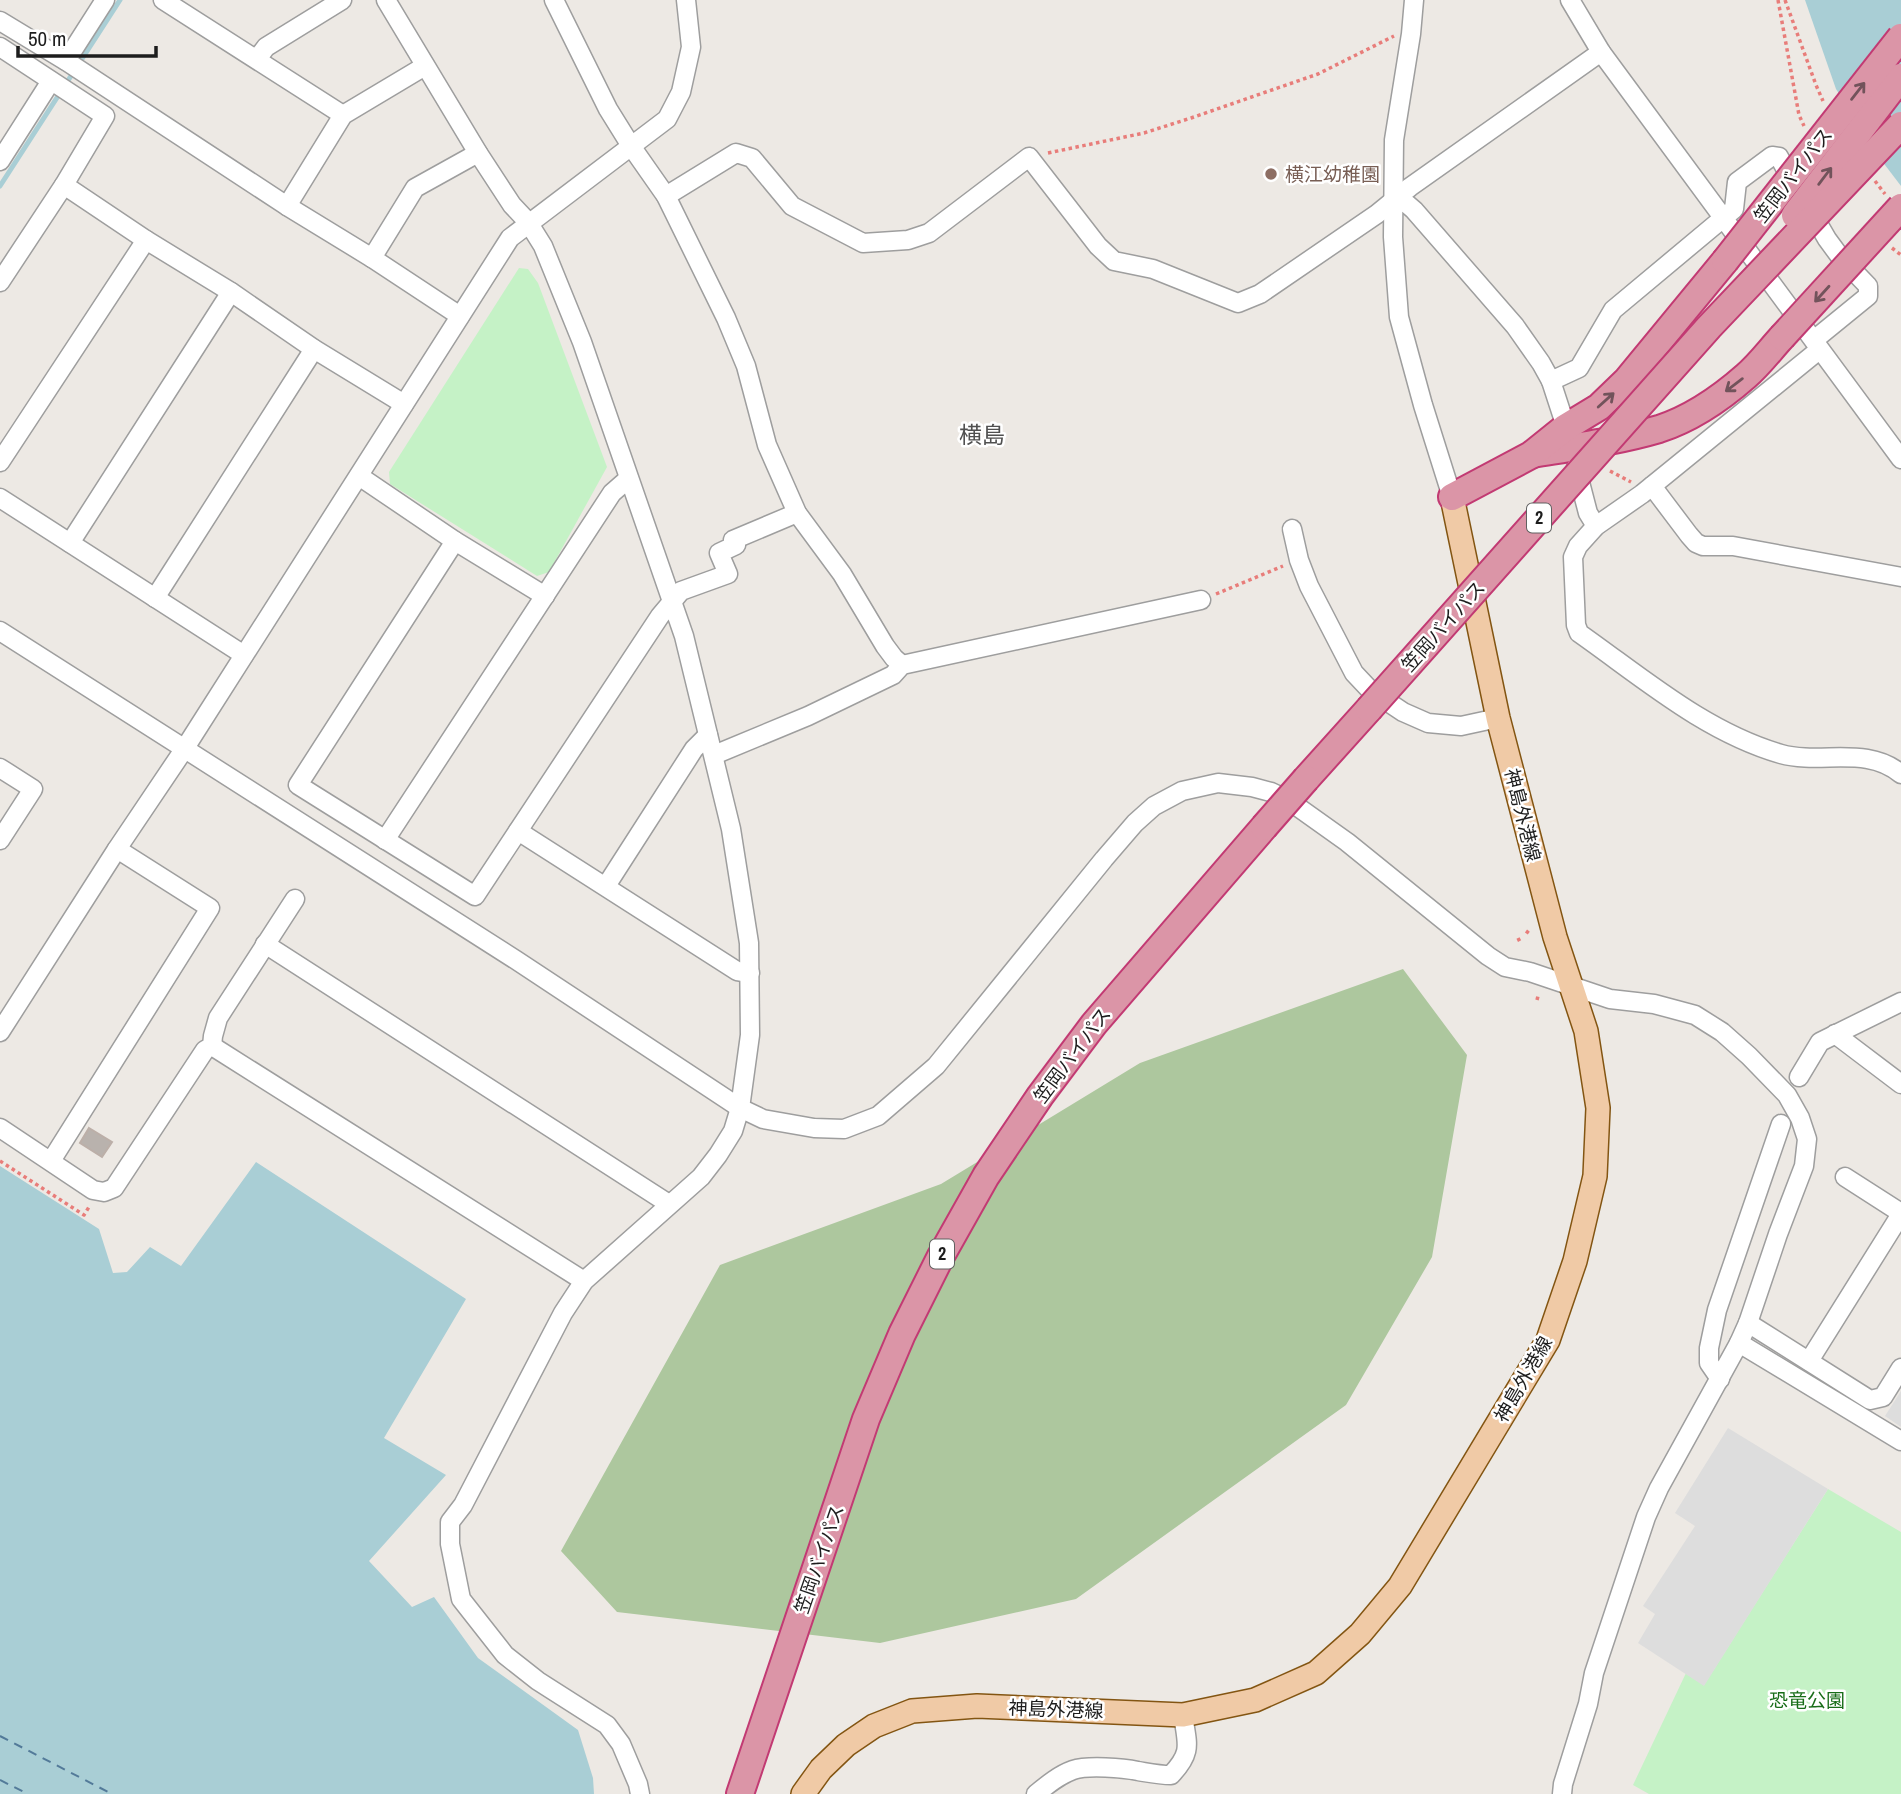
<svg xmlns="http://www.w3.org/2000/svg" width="1901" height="1794" font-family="'Archivo Narrow','Noto Sans JP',sans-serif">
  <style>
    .forest { fill: #adc79e }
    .park { fill: #c5f2c6 }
    .parking { fill: #ddd }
    .water { fill: #a9ced5 }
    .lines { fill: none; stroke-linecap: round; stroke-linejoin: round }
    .stream { stroke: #a9ced5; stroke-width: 5 }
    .ferry { stroke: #537a99; stroke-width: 2; stroke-dasharray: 9 7; stroke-linecap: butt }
    .building { fill: #b9b2ad; stroke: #bcafa8; stroke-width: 2 }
    .minor-casing { stroke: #9e9e9e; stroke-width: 21 }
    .major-casing { stroke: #835512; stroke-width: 26 }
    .highway-casing { stroke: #c23a73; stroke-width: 30 }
    .path { stroke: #e87d7a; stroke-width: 3.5; stroke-dasharray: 3.5 3.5; stroke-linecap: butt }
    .minor { stroke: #fff; stroke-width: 18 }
    .major { stroke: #f0caa6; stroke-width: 23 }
    .highway { stroke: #db95a7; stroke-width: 26 }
    .highway-bridge-casing { stroke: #c23a73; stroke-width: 30; stroke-linecap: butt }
    .highway-bridge { stroke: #db95a7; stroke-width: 26 }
    .oneway { stroke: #72535b }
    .education-dot { fill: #8d6e63; stroke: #fff; stroke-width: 2.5 }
    .labels { text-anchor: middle; stroke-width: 5; stroke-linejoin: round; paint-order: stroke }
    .shield { fill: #fff; stroke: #616161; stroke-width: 2 }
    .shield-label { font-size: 18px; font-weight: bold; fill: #1d1d1d }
    .education-label { font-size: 19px; fill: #785e54; stroke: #fff; text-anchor: start }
    .street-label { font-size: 19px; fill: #1d1d1d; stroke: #fff }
    .park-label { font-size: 19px; fill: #196d19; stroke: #fff }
    .quarter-label { font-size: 23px; fill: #505050; stroke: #fff }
  </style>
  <rect width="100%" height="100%" fill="#ede9e4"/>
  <polygon class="forest" points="1403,969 1467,1055 1432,1257 1346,1405 1076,1599 880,1643 617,1612 561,1551 720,1265 941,1184 1140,1063"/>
  <g class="park">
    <polygon points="519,268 528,269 538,283 607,467 549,572 537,576 390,484 389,472"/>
    <polygon points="1828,1489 1901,1532 1901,1794 1649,1794 1633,1785 1686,1673 1704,1685"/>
  </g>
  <g class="parking">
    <polygon points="1901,1391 1901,1427 1885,1416"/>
    <polygon points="1728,1428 1828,1489 1704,1686 1638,1643 1655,1614 1643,1606 1695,1526 1675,1513"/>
  </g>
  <g class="water">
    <polygon points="1805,0 1901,0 1901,186 1885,165 1836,89"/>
    <polygon points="256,1162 466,1299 384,1438 446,1475 369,1561 412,1607 434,1597 478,1658 578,1730 593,1778 594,1794 0,1794 0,1166 99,1229 113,1273 127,1272 150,1247 181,1266"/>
  </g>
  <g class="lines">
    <polyline class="stream" points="0,186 120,0"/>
    <g class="ferry">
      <polyline points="0,1736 112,1794"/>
      <polyline points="0,1780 28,1794"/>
    </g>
  </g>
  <polygon class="building" points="89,1128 112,1142 102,1157 80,1143"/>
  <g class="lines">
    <g class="minor-casing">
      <g id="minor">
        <polyline points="163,0 343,115"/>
        <polyline points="386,0 478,153 512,205 528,222 543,246 582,342 684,636 731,829 749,943 750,1035 740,1108 733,1131 718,1155 701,1177 584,1281 563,1313 463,1505 450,1522 450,1544 461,1599 505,1655 538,1681 607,1725 621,1744 638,1784 640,1794"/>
        <polyline points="554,0 608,109 631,146 666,196 726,318 746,366 767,445 797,513 842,574 885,646 894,658 902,665"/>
        <polyline points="1414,0 1411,34 1394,140 1393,237 1399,317 1423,405 1452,497"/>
        <polyline points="1570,0 1601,52 1901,459"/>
        <polyline points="0,21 66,61 287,206 372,258 460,316"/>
        <polyline points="0,47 105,116 64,185 0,282"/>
        <polyline points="257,59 266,47 342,0"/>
        <polyline points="66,61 105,0"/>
        <polyline points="0,161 51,81"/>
        <polyline points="64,185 146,240 231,292 314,349 404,404"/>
        <polyline points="666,196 736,153 752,158 792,206 863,243 908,240 929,233 1029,157 1098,246 1114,261 1153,269 1238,303 1260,294 1377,214 1410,187 1601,52"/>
        <polyline points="1394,200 1407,204 1414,210 1515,326 1541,363 1551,381"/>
        <polyline points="287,206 343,115 425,66"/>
        <polyline points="1809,208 1827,239 1841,258 1868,286 1868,296 1814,340"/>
        <polyline points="372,258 415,188 478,153"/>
        <path d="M1819,350L1642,494L1596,526L1578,546L1573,557L1576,625L1579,633C1643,678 1705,732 1781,754C1821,765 1867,745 1901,774"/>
        <polyline points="1566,427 1551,381 1579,368 1613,310 1734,209 1737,182 1772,156 1779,157 1794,184"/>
        <polyline points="0,462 146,240"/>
        <polyline points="1576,467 1588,513 1596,526"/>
        <polyline points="359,476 455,541 545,596"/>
        <polyline points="1652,486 1689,535 1696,543 1703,546 1733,546 1901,577"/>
        <polyline points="0,498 244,655"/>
        <polyline points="1292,529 1299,560 1309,586 1354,673 1370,690 1403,712 1428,723 1461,726 1498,718"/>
        <polyline points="455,541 298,785 475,896 660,616 681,591 728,574 719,553 736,545 733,540 797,513"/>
        <polyline points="70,543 231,292"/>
        <polyline points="155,598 314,349"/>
        <polyline points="0,631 516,960 740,1108 763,1119 814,1128 844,1129 878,1116 936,1066 1104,859 1135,823 1154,806 1182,791 1218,783 1252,787 1271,792 1288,800 1347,842 1488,956 1505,967 1530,972 1610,999 1654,1004 1695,1015 1722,1032 1749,1056 1787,1095 1800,1118 1807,1139 1804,1166 1778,1234 1748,1323 1739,1343 1659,1488 1646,1517 1594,1673 1588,1704 1563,1784 1562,1794"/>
        <polyline points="714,755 808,716 893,675 902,665 1201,600"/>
        <polyline points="0,768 33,789 0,840"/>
        <polyline points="518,831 737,971 750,973"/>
        <polyline points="385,840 612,493 628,479"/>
        <polyline points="606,886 694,749 708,735"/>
        <polyline points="265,944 669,1204"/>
        <polyline points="0,1032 117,849 185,748 510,238 667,119 681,92 691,47 686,0"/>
        <polyline points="1835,1034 1901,1084"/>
        <polyline points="212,1046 584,1281"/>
        <polyline points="1799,1077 1820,1042 1901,1002"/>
        <polyline points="0,1128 93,1190 104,1192 114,1188 205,1050 212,1046 213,1036 218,1018 295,899"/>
        <polyline points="51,1161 210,908 117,849"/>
        <polyline points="1845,1177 1901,1213"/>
        <polyline points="1748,1323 1870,1400 1883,1397 1901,1368"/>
        <polyline points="1739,1343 1901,1441"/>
        <polyline points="1809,1361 1901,1214"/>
        <polyline points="1720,1379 1709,1363 1709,1348 1717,1310 1781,1124"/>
        <path d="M1036,1794C1047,1785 1059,1775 1073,1770C1088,1765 1123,1768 1138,1771C1150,1773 1159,1775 1171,1775C1193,1752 1187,1744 1183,1715"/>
      </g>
    </g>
    <g class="major-casing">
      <polyline id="major" points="803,1794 821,1769 846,1745 874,1726 912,1711 977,1706 1183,1715 1255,1700 1316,1673 1360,1634 1400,1586 1548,1340 1575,1261 1595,1176 1598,1108 1586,1031 1555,937 1498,718 1452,497"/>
    </g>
    <g class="highway-casing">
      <g id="highway">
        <path d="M1533,454C1575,447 1618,441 1659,429C1690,419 1721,398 1746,376C1759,365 1770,350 1782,337"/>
        <polyline points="1452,497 1531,455 1566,427 1599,407 1627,380 1725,261"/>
        <polyline points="1306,779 1369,709"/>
        <polyline points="740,1794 866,1419 902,1334 941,1256 986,1176 1040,1096 1094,1024 1264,827"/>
      </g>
    </g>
    <g class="path">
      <polyline points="1778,0 1799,115 1804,126"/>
      <polyline points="1785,0 1816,85 1823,101"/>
      <polyline points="1048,153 1144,133 1191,118 1318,74 1394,36"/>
      <polyline points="1875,181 1885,194"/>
      <polyline points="1892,248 1901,255"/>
      <polyline points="1610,471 1631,482"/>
      <polyline points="1216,594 1283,566"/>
      <polyline points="1526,931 1530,934"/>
      <polyline points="1518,938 1520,942"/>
      <polyline points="1537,1000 1538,996"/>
      <polyline points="0,1161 84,1215 89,1207"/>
    </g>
    <use href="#minor" class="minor"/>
    <use href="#major" class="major"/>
    <use href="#highway" class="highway"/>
    <g class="highway-bridge-casing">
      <g id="highway-bridge">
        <polyline points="1795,215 1901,77"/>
        <polyline points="1725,261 1901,37"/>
        <polyline points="1782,337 1901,207"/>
        <polyline points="1369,709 1709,327 1901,125"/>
        <polyline points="1264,827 1306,779"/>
      </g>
    </g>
    <use href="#highway-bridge" class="highway-bridge"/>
  </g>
  <defs><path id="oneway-shaft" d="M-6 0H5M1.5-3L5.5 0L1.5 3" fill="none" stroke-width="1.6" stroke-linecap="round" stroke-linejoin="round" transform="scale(1.75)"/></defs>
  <g class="oneway">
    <use href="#oneway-shaft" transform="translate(1858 91) rotate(-52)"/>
    <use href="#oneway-shaft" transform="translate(1825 176) rotate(-53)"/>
    <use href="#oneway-shaft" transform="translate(1822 294) rotate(132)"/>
    <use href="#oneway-shaft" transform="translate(1734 385) rotate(143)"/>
    <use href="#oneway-shaft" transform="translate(1606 400) rotate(-42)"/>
  </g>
  <circle class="education-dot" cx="1271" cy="174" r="7"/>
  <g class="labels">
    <g class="shield">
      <rect x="1527" y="503.5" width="24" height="29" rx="5"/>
      <rect x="930" y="1239.5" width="24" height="29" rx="5"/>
    </g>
    <g class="shield-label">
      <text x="1539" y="524">2</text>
      <text x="942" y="1260">2</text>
    </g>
    <g class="education-label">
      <text x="1285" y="181">横江幼稚園</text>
    </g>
    <g class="street-label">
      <text transform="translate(1793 175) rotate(-52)" y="7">笠岡バイパス</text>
      <text transform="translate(1443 626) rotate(-48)" y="7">笠岡バイパス</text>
      <text transform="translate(1523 815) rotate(76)" y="7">神島外港線</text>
      <text transform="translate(1072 1055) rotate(-53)" y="7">笠岡バイパス</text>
      <text transform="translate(1523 1379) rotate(-60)" y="7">神島外港線</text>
      <text transform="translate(819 1559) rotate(-71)" y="7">笠岡バイパス</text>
      <text transform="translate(1056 1709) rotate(2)" y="7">神島外港線</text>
    </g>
    <g class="park-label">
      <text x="1807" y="1707">恐竜公園</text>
    </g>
    <g class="quarter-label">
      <text x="982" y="443">横島</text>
    </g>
  </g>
  <path d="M18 46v10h138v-10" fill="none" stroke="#1d1d1d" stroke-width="3.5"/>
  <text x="28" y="46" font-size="21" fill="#1d1d1d" stroke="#ffffff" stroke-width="5" paint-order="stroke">50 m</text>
</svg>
